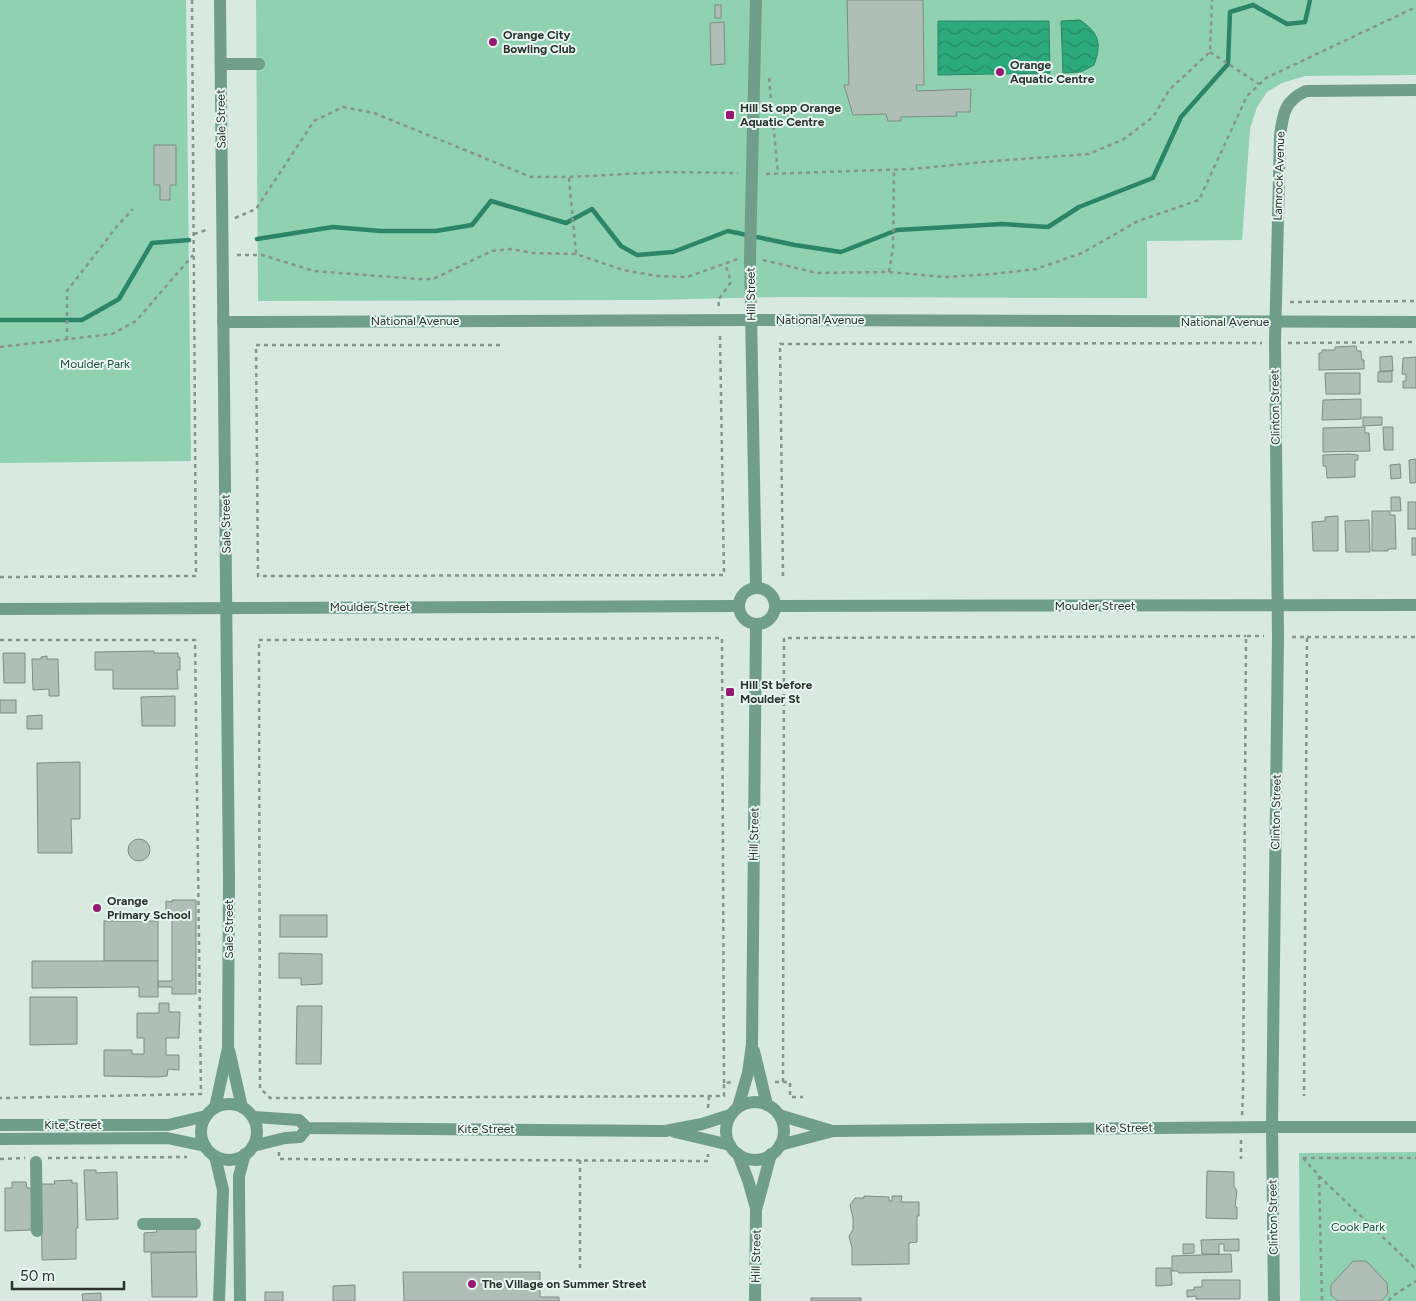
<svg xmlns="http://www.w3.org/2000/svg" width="1416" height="1301" font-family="Figtree,sans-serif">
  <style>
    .green { fill: #90d1b2 }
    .water { fill: url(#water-waves); stroke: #2c8665 }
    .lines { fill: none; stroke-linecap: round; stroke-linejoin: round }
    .stream { stroke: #2c8665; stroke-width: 4.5 }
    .building { fill: #afbfb6; stroke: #7e8d85 }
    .path { stroke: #88948e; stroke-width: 2.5; stroke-dasharray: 4 4; stroke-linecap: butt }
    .minor { stroke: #719e88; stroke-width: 12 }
    .poi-dot { fill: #971a72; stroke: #e6f6ee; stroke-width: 2 }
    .labels { text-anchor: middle; stroke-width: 4; stroke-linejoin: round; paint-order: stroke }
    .poi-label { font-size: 12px; font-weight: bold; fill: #2c322f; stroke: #e6f6ee; text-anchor: start }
    .street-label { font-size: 12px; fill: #2c322f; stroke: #e6f6ee }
    .park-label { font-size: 12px; fill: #21513d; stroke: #e6f6ee }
  </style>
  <defs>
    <pattern id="water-waves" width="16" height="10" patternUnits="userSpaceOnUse" patternTransform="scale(1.25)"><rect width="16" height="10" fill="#2caa7c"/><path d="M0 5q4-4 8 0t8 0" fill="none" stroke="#268b66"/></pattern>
  </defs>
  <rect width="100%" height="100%" fill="#d8e9e0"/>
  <g class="green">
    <polygon points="0,0 186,0 191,461 0,463"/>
    <polygon points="256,0 1416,0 1416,75 1305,76 1282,83 1267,92 1257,107 1250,129 1242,240 1147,241 1147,298 780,297 651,300 258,301"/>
    <polygon points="1416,1152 1416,1301 1300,1301 1299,1153"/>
  </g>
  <g class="water">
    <path d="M1080,20C1099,33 1102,43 1094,65L1081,72L1063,73L1061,21Z"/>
    <polygon points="938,21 1049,21 1050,73 938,75"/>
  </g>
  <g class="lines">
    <g class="stream">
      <polyline points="257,239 333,227 381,231 436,231 472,225 491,201 566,223 592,209 621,246 637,255 673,252 728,231 795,245 841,252 897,230 1002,224 1048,227 1079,207 1153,178 1181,117 1228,64 1230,12 1253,5 1287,24 1305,22 1310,0"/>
      <polyline points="0,320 82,320 119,299 152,243 189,240"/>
    </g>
  </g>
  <g class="building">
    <polygon points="847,0 923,0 924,85 916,85 917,91 971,89 970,112 956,112 957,116 901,117 901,121 888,121 886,114 853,115 844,85 849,85"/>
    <rect x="715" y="5" width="6" height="13"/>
    <polygon points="724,22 725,64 711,65 710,23"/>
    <polygon points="154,145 176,145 176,185 170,185 170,200 160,200 160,185 154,185"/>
    <polygon points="1356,346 1357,351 1361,351 1362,360 1364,360 1364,369 1319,370 1319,353 1322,353 1322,350 1335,350 1335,347"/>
    <polygon points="1392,356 1393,371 1380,371 1380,357"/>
    <polygon points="1416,357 1416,388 1403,388 1403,381 1406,381 1406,374 1402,374 1403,358"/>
    <polygon points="1392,371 1392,382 1378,382 1378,372"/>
    <polygon points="1325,373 1360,373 1360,394 1326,394"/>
    <polygon points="1361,399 1361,419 1322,420 1323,400"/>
    <polygon points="1363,417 1382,417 1382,425 1363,426"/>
    <polygon points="1365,427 1365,433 1369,433 1370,451 1323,452 1323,428"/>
    <polygon points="1383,427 1393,427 1393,450 1384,450"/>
    <polygon points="1349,454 1358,455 1358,460 1355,460 1355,477 1327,478 1326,466 1323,466 1323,455"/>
    <polygon points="1416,459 1416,481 1415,483 1410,483 1409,460"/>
    <polygon points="1400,464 1401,478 1391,479 1390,465"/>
    <polygon points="1391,497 1400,497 1401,511 1391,511"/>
    <rect x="1408" y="502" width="8" height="27"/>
    <polygon points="1372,511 1390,511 1390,515 1395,515 1396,549 1388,549 1388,551 1372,551"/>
    <polygon points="1338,516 1338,551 1313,551 1312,522 1325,521 1325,517"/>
    <polygon points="1369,520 1370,552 1346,552 1345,521"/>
    <rect x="1412" y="538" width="4" height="17"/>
    <polygon points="154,651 154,653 178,653 178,657 180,657 180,670 177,670 178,689 113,689 113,670 95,670 95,652"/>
    <polygon points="3,653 25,653 25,683 4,683"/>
    <polygon points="47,656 47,659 58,659 59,696 49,696 49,689 33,690 32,659 41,659 41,657"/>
    <polygon points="175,696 175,726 142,726 141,697"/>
    <rect x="0" y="700" width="16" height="13"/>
    <polygon points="42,715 42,729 27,729 27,716"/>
    <polygon points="80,762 80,819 71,819 72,853 38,853 37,763"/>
    <circle cx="139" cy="850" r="11"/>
    <polygon points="172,900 196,900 196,994 172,994 172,987 158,987 158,981 172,981 172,918 166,918 166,901 172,902"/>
    <rect x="280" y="915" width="47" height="22"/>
    <rect x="104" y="921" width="54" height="40"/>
    <polygon points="279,953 322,954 322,984 301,985 301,978 279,978"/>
    <polygon points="32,961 158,961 158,997 139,997 139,987 32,988"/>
    <polygon points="30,997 77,997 77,1044 30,1045"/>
    <polygon points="159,1003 169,1003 169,1012 180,1012 179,1038 166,1038 166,1055 179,1055 179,1070 168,1069 167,1076 158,1077 104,1076 104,1050 132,1050 132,1054 144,1054 144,1038 137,1038 137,1013 159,1013"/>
    <polygon points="297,1006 322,1006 321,1064 296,1064"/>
    <polygon points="84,1170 96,1170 96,1173 117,1172 118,1219 86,1220"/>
    <polygon points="1207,1171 1234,1172 1234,1186 1237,1191 1235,1207 1237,1207 1237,1219 1206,1218"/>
    <polygon points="72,1180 72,1183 77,1183 78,1228 76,1228 76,1259 42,1260 41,1184 55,1184 54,1181"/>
    <polygon points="12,1182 26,1182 27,1188 34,1188 31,1230 5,1231 5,1188 12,1188"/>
    <polygon points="864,1196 889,1197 889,1201 892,1201 892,1196 902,1196 901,1202 919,1202 919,1216 917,1216 917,1242 909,1243 909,1264 852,1265 852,1248 849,1236 853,1230 853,1218 850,1205 855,1198 864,1198"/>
    <polygon points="196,1228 196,1252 144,1252 144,1233 157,1232 156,1229"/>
    <polygon points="1239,1239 1239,1251 1224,1251 1224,1244 1219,1244 1219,1254 1202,1254 1201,1240"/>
    <polygon points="1183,1244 1194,1244 1194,1253 1183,1254"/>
    <polygon points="196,1252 197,1297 152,1297 151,1253"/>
    <polygon points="1231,1254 1232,1272 1179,1273 1178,1271 1172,1271 1172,1256"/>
    <polygon points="1353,1261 1366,1261 1387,1283 1388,1294 1381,1301 1338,1301 1331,1295 1331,1285"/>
    <polygon points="1156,1268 1171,1268 1172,1285 1156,1286"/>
    <polygon points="403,1272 540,1272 540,1297 559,1297 559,1301 404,1301"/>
    <polygon points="1202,1280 1240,1280 1240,1299 1196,1299 1196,1296 1187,1297 1187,1290 1194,1290 1194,1287 1202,1287"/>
    <polygon points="355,1285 355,1301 333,1301 333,1286"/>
    <rect x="265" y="1292" width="18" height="9"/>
    <polygon points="101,1293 101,1301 83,1301 82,1294"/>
    <rect x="811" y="1298" width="50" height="3"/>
  </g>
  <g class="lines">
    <g class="path">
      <polyline points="1210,52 1259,84"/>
      <polyline points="769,78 778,174"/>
      <polyline points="766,174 912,169 994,161 1089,154 1124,139 1153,117 1169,90 1210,52 1212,0"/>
      <polyline points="569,178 576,254"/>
      <polyline points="235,218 256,209 314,121 343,107 374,113 531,177 569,177 664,172 738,173"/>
      <polyline points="194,234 209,229"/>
      <polyline points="237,255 262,255 314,271 418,279 433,279 492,251 511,249 533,253 576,254 623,270 657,276 687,277 738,259"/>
      <polyline points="763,260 817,273 889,272 944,277 993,274 1036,269 1082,253 1138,221 1199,200 1247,96 1266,78 1416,7"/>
      <polyline points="889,272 893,248 894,170"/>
      <polyline points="1290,302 1416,301"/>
      <polyline points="719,306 718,300 731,282 725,263"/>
      <polyline points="67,340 67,291 118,225 133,209"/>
      <polyline points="1288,343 1416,342"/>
      <polyline points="500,345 256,345 258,576 724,575 720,334"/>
      <polyline points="0,347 112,334 136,321 193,255"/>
      <polyline points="783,576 780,344 1262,343"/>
      <polyline points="0,577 196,576 192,0"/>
      <polyline points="1292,637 1307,637 1304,1096"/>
      <polyline points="1307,637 1416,637"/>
      <polyline points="0,640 195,640 201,1094 0,1098"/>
      <polyline points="775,1082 790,1082 790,1097 803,1097"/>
      <polyline points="783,1082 784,638 1246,636"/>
      <polyline points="724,1083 722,638 259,640 260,1088 270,1098 278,1098 724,1096 724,1083 732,1082"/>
      <polyline points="708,1108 709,1096"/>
      <polyline points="1242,1115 1243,1096 1246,636 1264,636"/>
      <polyline points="1241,1140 1241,1159"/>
      <polyline points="279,1152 279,1159 708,1161 708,1154"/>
      <polyline points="48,1158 187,1157"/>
      <polyline points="1303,1158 1319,1176 1416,1269"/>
      <polyline points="1303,1158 1416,1158"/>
      <polyline points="0,1159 25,1158"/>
      <polyline points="1319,1176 1322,1301"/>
      <polyline points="580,1268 580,1160"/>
      <polyline points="1389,1301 1391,1297 1416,1281"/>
    </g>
    <g class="minor">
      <polyline points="756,0 750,257 756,588"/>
      <polyline points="221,64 259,64"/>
      <polyline points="223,322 752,320 1416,322"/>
      <circle cx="757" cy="606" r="18"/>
      <polyline points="775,606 1416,605"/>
      <polyline points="0,609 739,606"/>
      <polyline points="229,1050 242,1107"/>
      <polyline points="754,1051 767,1105"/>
      <circle cx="755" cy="1131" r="29"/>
      <circle cx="229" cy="1132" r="28"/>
      <polyline points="738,1107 748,1073 752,1044 756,624"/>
      <polyline points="215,1108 228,1048 229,878 220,0"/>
      <polyline points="779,1115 832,1131"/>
      <polyline points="253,1117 299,1120 307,1128 665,1131 702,1124 730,1115"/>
      <polyline points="0,1125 168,1125 206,1116"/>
      <polyline points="675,1132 730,1145"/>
      <polyline points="0,1139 167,1138 205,1146"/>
      <polyline points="780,1145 833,1131 1272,1127 1416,1127"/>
      <polyline points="253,1146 285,1138 300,1137 307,1128"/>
      <polyline points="738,1154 748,1180 756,1208"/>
      <polyline points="215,1156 223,1190 219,1301"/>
      <polyline points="36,1162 37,1231"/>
      <polyline points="143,1224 195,1224"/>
      <polyline points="240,1301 239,1189 239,1176 245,1154"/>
      <polyline points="755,1301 756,1210 771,1154"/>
      <path d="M1274,1301L1272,1127L1278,637L1275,343L1280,136C1283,114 1284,101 1306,91L1416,90"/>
    </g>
  </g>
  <g class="poi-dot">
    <circle cx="493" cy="42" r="5"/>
    <circle cx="1000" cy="72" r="5"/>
    <rect x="725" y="110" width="10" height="10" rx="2.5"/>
    <rect x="725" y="687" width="10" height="10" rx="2.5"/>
    <circle cx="97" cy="908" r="5"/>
    <circle cx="472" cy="1284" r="5"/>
  </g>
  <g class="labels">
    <g class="poi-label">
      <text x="503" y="39">Orange City<tspan x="503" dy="14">Bowling Club</tspan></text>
      <text x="1010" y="69">Orange<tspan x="1010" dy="14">Aquatic Centre</tspan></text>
      <text x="740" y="112">Hill St opp Orange<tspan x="740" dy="14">Aquatic Centre</tspan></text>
      <text x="740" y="689">Hill St before<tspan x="740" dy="14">Moulder St</tspan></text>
      <text x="107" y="905">Orange<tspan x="107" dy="14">Primary School</tspan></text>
      <text x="482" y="1288">The Village on Summer Street</text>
    </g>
    <g class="street-label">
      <text transform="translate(221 119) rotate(-91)" y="4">Sale Street</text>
      <text transform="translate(1279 176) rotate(-88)" y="4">Lamrock Avenue</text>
      <text transform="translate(751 294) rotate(-91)" y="4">Hill Street</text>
      <text x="820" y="324">National Avenue</text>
      <text x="415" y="325">National Avenue</text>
      <text x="1225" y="326">National Avenue</text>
      <text transform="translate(1275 407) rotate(-91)" y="4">Clinton Street</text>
      <text transform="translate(226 524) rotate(-91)" y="4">Sale Street</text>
      <text x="1095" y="610">Moulder Street</text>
      <text x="370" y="611">Moulder Street</text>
      <text transform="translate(1276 812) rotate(-89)" y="4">Clinton Street</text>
      <text transform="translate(754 834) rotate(-89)" y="4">Hill Street</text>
      <text transform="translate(229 929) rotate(-90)" y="4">Sale Street</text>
      <text x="73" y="1129">Kite Street</text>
      <text transform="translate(1124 1128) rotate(-1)" y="4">Kite Street</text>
      <text x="486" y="1133">Kite Street</text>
      <text transform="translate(1273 1217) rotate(-91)" y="4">Clinton Street</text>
      <text transform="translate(756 1256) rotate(-89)" y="4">Hill Street</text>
    </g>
    <g class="park-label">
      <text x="95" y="368">Moulder Park</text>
      <text x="1358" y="1231">Cook Park</text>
    </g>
  </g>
  <path d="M12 1281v8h112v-8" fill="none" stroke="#2c322f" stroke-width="2.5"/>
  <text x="20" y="1281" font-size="15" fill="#2c322f" stroke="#e6f6ee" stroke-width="4" paint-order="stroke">50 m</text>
</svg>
